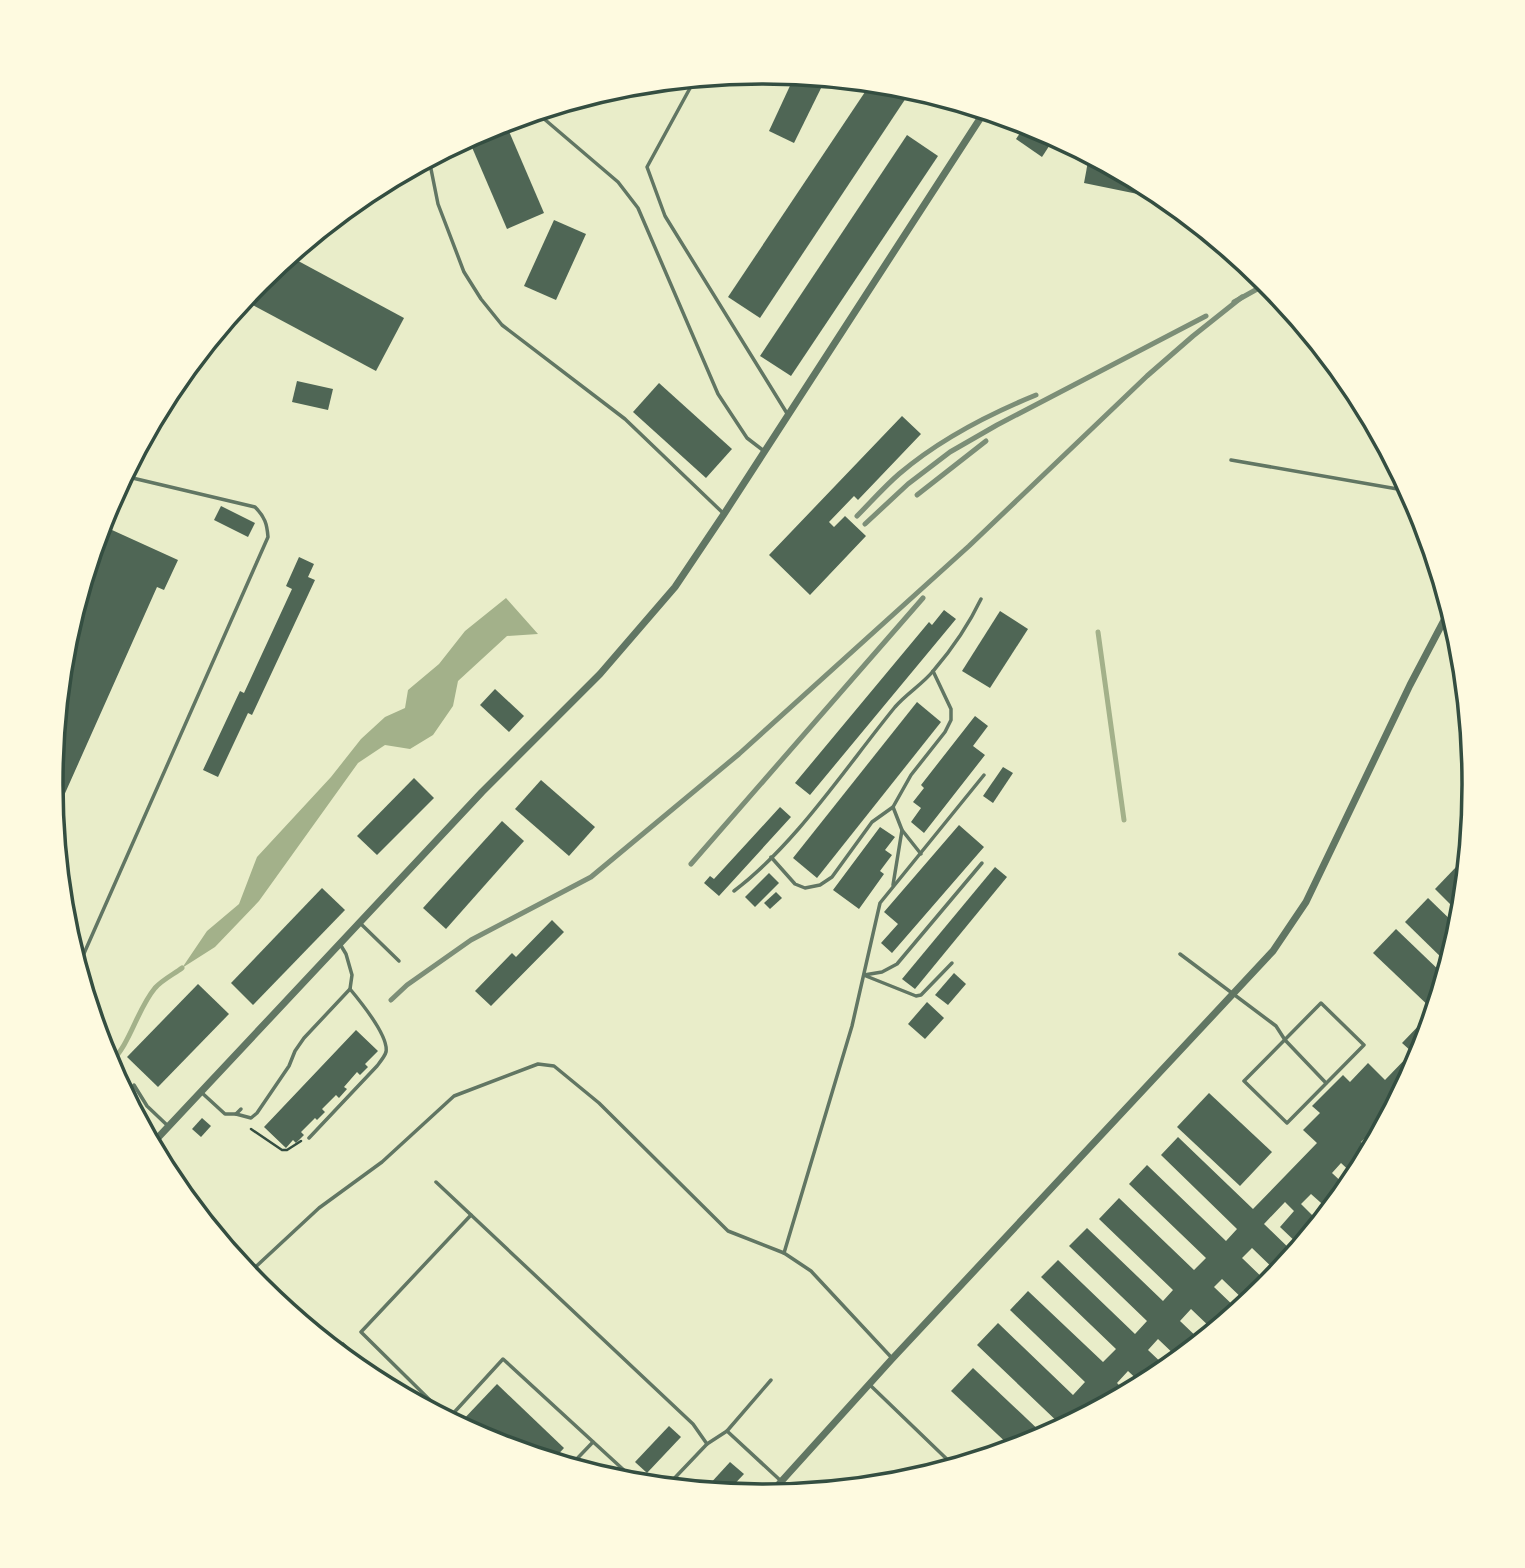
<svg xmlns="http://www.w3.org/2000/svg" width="1525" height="1568" font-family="Commissioner,sans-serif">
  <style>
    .water { fill: #a3b18a }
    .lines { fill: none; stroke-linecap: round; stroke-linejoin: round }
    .stream { stroke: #a3b18a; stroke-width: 5 }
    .building { fill: #4f6655 }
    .path { stroke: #344e41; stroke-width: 2.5 }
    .service { stroke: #617663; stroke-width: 3.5 }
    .minor { stroke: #617663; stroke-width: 7 }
    .rail { stroke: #7c8e77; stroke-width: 5 }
    .rim { fill: none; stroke: #344e41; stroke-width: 3.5 }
  </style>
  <rect width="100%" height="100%" fill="#e9edc9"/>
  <polygon class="water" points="506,598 538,634 507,636 458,681 453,706 433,735 410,749 385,745 358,763 259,901 215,947 182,968 207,931 239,904 257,857 331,777 361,739 385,717 405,708 408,690 439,664 465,631"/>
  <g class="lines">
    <g class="stream">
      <polyline points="1098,632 1124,820"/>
      <path d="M109,1064C131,1044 136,1011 155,988C162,980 174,974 182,968"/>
    </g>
  </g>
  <g class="building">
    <polygon points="795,75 826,78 794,143 769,131"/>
    <polygon points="871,83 886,84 906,98 760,318 728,297"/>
    <polygon points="505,122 544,213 507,229 468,138"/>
    <polygon points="1026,124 1055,137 1042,157 1016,139"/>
    <polygon points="907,135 938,156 791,376 760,356"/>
    <polygon points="1089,156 1158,192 1167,200 1084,183"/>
    <polygon points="554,220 586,234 556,300 524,286"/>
    <polygon points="289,256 404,318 376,371 249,303 262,278"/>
    <polygon points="297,381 333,389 328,410 292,402"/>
    <polygon points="659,383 732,449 706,478 633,412"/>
    <polygon points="902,416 921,434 858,500 854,496 829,522 834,527 845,516 866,536 810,595 769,555"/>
    <polygon points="221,506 255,523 248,537 214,520"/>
    <polygon points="101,525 178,560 164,590 157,587 54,818 51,784 65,645"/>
    <polygon points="299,557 314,564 308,577 315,580 252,715 248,713 218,777 203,770 240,691 244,693 292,589 286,586"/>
    <polygon points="944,610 956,619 810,795 795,783 929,622 932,625"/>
    <polygon points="1000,611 1028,629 990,688 962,671"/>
    <polygon points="495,689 524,716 509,732 480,705"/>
    <polygon points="917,702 941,722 817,878 793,858"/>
    <polygon points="975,716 988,726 973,746 985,755 924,833 911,822 921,808 913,802 924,788 921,785"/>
    <polygon points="1003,767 1013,773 993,803 983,796"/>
    <polygon points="414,778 434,798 377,855 357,836"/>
    <polygon points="541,780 595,827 569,856 515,809"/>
    <polygon points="780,807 791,817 719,896 704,883 710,876 714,879"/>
    <polygon points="502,821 524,841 446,929 423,908"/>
    <polygon points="959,825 984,847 892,953 881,943 898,924 884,912"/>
    <polygon points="880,827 895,837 885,850 892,855 880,871 884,874 859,909 833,890"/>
    <polygon points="1458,865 1466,872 1461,915 1435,889"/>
    <polygon points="995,867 1007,877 915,989 902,979"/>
    <polygon points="769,873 779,883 755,907 745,897"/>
    <polygon points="322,888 345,910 253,1005 231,983"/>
    <polygon points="776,892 782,898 770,909 764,903"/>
    <polygon points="1428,898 1459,928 1448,964 1405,922"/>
    <polygon points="552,920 564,932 491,1006 475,991 512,953 516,957"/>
    <polygon points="1396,929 1445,976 1434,1011 1373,953"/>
    <polygon points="954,973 966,984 948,1005 935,995"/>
    <polygon points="198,984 229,1014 158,1087 127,1057"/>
    <polygon points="927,1002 944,1018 925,1039 908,1024"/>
    <polygon points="1425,1019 1430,1024 1420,1057 1378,1135 1373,1130 1361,1142 1370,1150 1356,1177 1341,1163 1332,1173 1348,1188 1329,1210 1311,1194 1301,1204 1319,1222 1300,1246 1280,1227 1294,1211 1285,1202 1264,1224 1294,1253 1278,1273 1252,1248 1242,1258 1269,1284 1247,1303 1222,1279 1214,1287 1238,1310 1213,1330 1191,1309 1180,1321 1201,1341 1179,1359 1158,1339 1148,1350 1167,1368 1158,1376 1142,1384 1128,1371 1117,1383 1127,1393 1102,1405 1096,1400 1086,1410 1089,1413 1063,1427 977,1345 998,1323 1073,1395 1085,1382 1010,1310 1028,1291 1103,1362 1116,1349 1041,1277 1058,1260 1135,1334 1147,1321 1069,1246 1087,1228 1163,1301 1173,1290 1099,1219 1119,1198 1194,1270 1206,1258 1129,1184 1147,1165 1226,1241 1237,1229 1161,1155 1178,1137 1253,1209 1317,1143 1303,1130 1320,1113 1312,1106 1343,1075 1350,1082 1368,1063 1385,1080 1412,1052 1402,1043"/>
    <polygon points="356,1030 378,1051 365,1064 368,1067 360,1075 357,1072 344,1087 347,1089 339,1098 336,1095 322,1109 325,1112 317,1120 315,1118 301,1132 304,1135 296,1143 293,1140 286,1148 264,1127"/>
    <polygon points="1209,1093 1272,1152 1240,1186 1177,1127"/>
    <polygon points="202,1118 211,1126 201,1137 192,1129"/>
    <polygon points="343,1342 370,1367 364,1373 336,1350"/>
    <polygon points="973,1368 1045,1436 1012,1448 951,1391"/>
    <polygon points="497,1384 564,1448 553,1460 490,1441 460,1423"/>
    <polygon points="669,1426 681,1437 647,1473 635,1462"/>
    <polygon points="730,1462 744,1474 727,1492 714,1491 708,1486"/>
  </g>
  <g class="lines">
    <polyline class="path" points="251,1129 282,1150 287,1150 301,1141"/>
    <g class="service">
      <polyline points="695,79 647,167 665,216 788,415"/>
      <polyline points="970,107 979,119"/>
      <polyline points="536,112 618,182 638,208 718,394 747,438 764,451"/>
      <polyline points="429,159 438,204 464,272 481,299 502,325 625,419 723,513"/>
      <polyline points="1231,460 1409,491"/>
      <polyline points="893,807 902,830 921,854"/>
      <polyline points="771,857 795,884 805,888 820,885 832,877 872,822 893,807 911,775 945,732 951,720 951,709 933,671"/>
      <polyline points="893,885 902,830"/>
      <path d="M734,891C796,844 846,767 895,707C907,693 923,684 934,670C952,649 969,624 981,599"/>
      <polyline points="361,924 399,961"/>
      <polyline points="1180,954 1276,1026 1285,1040 1326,1083"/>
      <path d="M78,967L268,537C267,524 265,517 255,507L124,476"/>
      <polyline points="864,975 882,972 897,964 982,863"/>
      <polyline points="866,976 916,996 921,995 952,963"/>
      <polygon points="1321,1003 1364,1045 1287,1123 1244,1081"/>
      <polyline points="134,1085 147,1106 168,1126"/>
      <polyline points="201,1092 225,1114 236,1114 241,1109"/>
      <polyline points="236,1114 251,1118 257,1113 289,1066 295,1051 304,1038 350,989 352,975 346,954 340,944"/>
      <path d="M309,1138L377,1066C380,1062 385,1056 386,1052C389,1036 360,1001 350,989"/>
      <polyline points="436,1182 693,1424 707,1444"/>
      <polyline points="180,1191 184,1186"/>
      <polyline points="784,1253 852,1026 880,903 984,775"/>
      <polyline points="248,1274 319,1208 382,1162 454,1096 538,1064 554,1066 599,1103 728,1231 784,1253 811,1271 891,1357"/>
      <polyline points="870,1385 954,1466"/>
      <polyline points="448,1418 361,1332 471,1215"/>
      <polyline points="449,1418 503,1359 639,1484"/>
      <polyline points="727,1431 781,1481"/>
      <polyline points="570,1466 593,1442"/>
      <polyline points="667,1486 707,1444 727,1431 771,1380"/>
    </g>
    <g class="minor">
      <polyline points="152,1144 482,792 600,674 675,587 724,514 985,111"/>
      <polyline points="769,1495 892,1359 1273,951 1306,902 1410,685 1450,609"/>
    </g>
    <g class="rail">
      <polyline points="1234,302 1268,283"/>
      <polyline points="917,495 986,441"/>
      <path d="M857,516C871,502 884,487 899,474C940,439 987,415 1036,395"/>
      <polyline points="865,524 908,484 950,452 997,425 1206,316"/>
      <polyline points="691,864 923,598"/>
      <polyline points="391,1000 407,985 471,940 591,877 739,754 969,546 1147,376 1193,336 1242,297"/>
    </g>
  </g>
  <path d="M0 0H1525V1568H0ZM762 84H763A699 699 0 0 1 1462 783V785A699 699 0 0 1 763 1484H762A699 699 0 0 1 63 785V783A699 699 0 0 1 762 84Z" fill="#fefae0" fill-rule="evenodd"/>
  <path class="rim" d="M762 84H763A699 699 0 0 1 1462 783V785A699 699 0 0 1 763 1484H762A699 699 0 0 1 63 785V783A699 699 0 0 1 762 84Z"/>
</svg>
